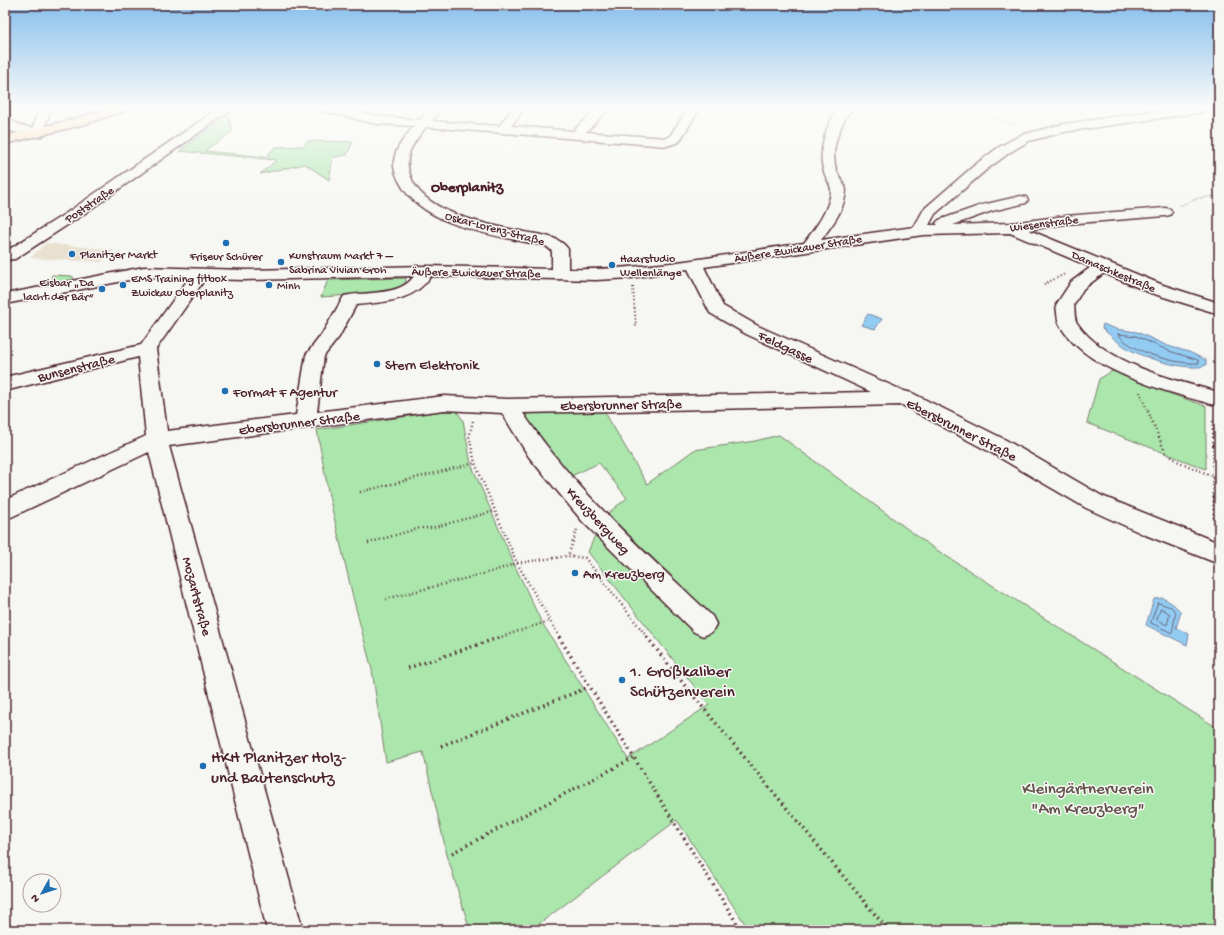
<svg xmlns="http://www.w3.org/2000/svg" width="1224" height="935" font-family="'Gochi Hand',sans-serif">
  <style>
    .built { fill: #e9e0d0 }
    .green { fill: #abe6ac; stroke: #7a826c }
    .water { fill: #93ccf3; stroke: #7687a3 }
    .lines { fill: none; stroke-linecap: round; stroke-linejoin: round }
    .shore { stroke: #67647b; stroke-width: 1 }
    .minor-casing { stroke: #4a1f2b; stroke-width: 3 }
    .major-casing { stroke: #4a1f2b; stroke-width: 3 }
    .path-far3 { stroke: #4a1f2b; stroke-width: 1.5; stroke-dasharray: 0.5 2; stroke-linecap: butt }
    .path-far2 { stroke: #4a1f2b; stroke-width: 2; stroke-dasharray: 1 2.5; stroke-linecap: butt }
    .path-far1 { stroke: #4a1f2b; stroke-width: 2.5; stroke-dasharray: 1 3; stroke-linecap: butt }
    .path { stroke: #4a1f2b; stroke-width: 3.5; stroke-dasharray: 1.5 4; stroke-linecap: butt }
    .minor { fill: #f6f6f2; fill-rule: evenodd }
    .major { fill: #faddab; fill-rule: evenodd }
    .poi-dot { fill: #1f6fb2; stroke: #f6f6f2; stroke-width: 1.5 }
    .labels { text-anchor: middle; stroke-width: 3; stroke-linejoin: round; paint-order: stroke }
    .far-street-label { font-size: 12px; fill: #4a1f2b; stroke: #f6f6f2 }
    .far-poi-label { font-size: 12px; fill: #4a1f2b; stroke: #f6f6f2; text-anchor: start }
    .street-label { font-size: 14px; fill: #4a1f2b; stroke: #f6f6f2 }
    .poi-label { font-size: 14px; fill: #4a1f2b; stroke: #f6f6f2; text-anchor: start }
    .far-district-label { font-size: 15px; font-weight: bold; fill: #4a1f2b; stroke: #f6f6f2 }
    .near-poi-label { font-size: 17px; fill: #4a1f2b; stroke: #f6f6f2; text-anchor: start }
    .near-park-label { font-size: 17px; fill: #62514b; stroke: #f6f6f2 }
  </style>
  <rect width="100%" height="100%" fill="#f6f6f2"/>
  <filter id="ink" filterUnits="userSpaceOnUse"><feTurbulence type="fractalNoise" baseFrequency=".025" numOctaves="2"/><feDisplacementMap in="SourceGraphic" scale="8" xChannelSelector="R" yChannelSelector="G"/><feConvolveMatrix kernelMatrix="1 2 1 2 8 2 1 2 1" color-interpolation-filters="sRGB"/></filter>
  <g filter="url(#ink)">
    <polygon class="built" points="46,243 55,244 113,250 101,262 30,258"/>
    <g class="green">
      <polygon points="228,116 233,131 204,151 266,157 275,147 304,146 308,141 353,142 347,155 333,157 329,180 305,164 260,174 277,160 179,151"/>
      <polygon points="52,275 72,276 74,278 68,282 46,286 50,282"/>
      <polygon points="406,278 405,286 384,293 321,297 328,280"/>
      <polygon points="1114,370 1159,390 1206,406 1206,469 1087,423 1099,379"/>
      <polygon points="455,409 463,420 471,464 514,564 541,621 628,759 709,705 588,552 602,518 627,498 599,463 565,479 523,419 529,410 603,409 647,484 694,450 755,441 779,435 932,547 1219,729 1219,930 749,930 677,820 531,930 470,930 447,855 423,752 386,762 372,670 354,601 329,496 317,430"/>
    </g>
    <g class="water">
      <polygon points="868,314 882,319 875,329 861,325"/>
      <path d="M1103,324L1116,329L1137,332L1168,346L1189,352L1206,360V365C1194,372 1151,360 1137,353C1124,348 1113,338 1102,328Z"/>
      <polygon points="1163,598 1173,604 1181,612 1176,628 1189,634 1187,645 1146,625 1154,599"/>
    </g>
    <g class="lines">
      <g class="shore">
        <path d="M1118,334L1136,336L1169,351L1198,360L1199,363C1178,365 1130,352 1118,334Z"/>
        <polygon points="1158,603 1171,607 1176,612 1172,633 1151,623"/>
        <polygon points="1161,608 1170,614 1167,625 1157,620"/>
      </g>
      <g class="minor-casing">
        <g id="minor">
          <polygon points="39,108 51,108 42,136 38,137 11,131 5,126 5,116 19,125 33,128"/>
          <polygon points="219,108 234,108 78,218 15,259 5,260 5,252 68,212"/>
          <path d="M316,108H340L377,116L420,120L429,108H442L432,121L499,126L513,108H525L511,126L573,131L597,108H610L586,132L666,138L670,136L688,108H700L679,142L667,146L426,127C411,146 401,158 413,182C430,215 490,225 524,232C539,235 558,235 568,249V269C647,271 726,254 804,243C816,227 828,212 831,192C832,186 826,178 824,172C817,152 826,124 839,108H852C839,126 829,151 837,172C840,178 846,186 846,191C844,211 832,225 821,240L914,227L924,209L976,164L999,147L1021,135L1064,124L1174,108H1208L1202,112L1064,132L1029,141L1009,153L986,170L935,214L929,225H938L936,223L939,220L982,205L1021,196L1026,197L1028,200L1026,203L992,211L953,225L1011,223L1065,216L1165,208L1170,209L1172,212L1170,215L1165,216L1065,224L1029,230L1163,285L1219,303V314L1151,293L1104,273L1083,289L1074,305C1075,311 1074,318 1077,323C1104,363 1175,381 1219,392V406C1172,393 1082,371 1059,323C1057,318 1057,311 1056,305L1071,282L1091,267L1010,233L923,235L704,267L723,306L758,326L904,391L912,393L1006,440L1102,496L1219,543V564L1143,534L1086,508L990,452L902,405L523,413C575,491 645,552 712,616L716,624L712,632L703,636L694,632L583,522L529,457L502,413L444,410L169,446L303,930H267L149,452L5,520V500L146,436L138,357L5,391V377L141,345L189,278L144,277L5,304V294L144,267L244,270L426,266L552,269V251L546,246C500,236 422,228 399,181C396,175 393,167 394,161C395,148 406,136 414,126L377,124L318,110ZM688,269L710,313L746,334L871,392L508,399L444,396L317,412L324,356L339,337L356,305C384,302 414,302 431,276L596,280L631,278ZM414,276C400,297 366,291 344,296L322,334L306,355L296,415L167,431L156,349L205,279L244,280Z"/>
        </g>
      </g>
      <g class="major-casing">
        <polygon id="major" points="109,108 129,108 127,110 82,125 5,144 5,136 74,119"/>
      </g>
      <g class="path-far3">
        <polyline points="967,108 1016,126"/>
        <polyline points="1179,206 1199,198 1219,196"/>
      </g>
      <g class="path-far2">
        <polyline points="1044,284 1065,274"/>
        <polyline points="633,287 636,327"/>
        <polyline points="1140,392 1148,412"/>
      </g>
      <g class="path-far1">
        <polyline points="1148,411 1165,452 1177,461 1219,479"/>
        <polyline points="473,421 469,436 475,463 517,563 560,638"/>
        <polyline points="1213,421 1214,530"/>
        <polyline points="1213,445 1219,447"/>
        <polyline points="360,492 475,463"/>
        <polyline points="577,530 568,556 585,558 648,638"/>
        <polyline points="368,543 420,528 431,528 495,511"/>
        <polyline points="386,599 494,571 517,563 568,556"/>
        <polyline points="498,638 549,621"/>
      </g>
      <g class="path">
        <polyline points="559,637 741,930"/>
        <polyline points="647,637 686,687 888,930"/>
        <polyline points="408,668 501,637"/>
        <polyline points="441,746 589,687"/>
        <polyline points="452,853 633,758"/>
      </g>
      <use href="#minor" class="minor"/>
      <use href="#major" class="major"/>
    </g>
  </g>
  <linearGradient id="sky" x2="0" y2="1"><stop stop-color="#86beec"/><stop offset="0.45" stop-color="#fbfbf9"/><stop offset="1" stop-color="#fbfbf9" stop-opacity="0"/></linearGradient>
  <rect width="1224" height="239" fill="url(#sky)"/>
  <g class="poi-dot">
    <circle cx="226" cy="243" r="4"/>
    <circle cx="72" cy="254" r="4"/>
    <circle cx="281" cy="262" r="4"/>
    <circle cx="612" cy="265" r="4"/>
    <circle cx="123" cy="285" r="4"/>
    <circle cx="269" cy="285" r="4"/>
    <circle cx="102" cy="289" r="4"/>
    <circle cx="377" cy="364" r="4"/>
    <circle cx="225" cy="391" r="4"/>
    <circle cx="575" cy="573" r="4"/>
    <circle cx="622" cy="680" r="4"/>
    <circle cx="203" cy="766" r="4"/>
  </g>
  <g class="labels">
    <g class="far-street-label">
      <text transform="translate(89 204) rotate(-34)" y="4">Poststraße</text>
      <text transform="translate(1044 223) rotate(-7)" y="4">Wiesenstraße</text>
      <text transform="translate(495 228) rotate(15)" y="4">Oskar-Lorenz-Straße</text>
      <text transform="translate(798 248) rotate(-9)" y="4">Äußere Zwickauer Straße</text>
      <text transform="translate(1114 271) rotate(23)" y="4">Damaschkestraße</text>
      <text transform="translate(476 272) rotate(1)" y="4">Äußere Zwickauer Straße</text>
    </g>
    <g class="far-poi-label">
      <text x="80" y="258">Planitzer Markt</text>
      <text x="289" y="259">Kunstraum Markt 7 –<tspan x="289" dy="14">Sabrina Vivian Groh</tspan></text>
      <text x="226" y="260" text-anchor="middle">Friseur Schürer</text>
      <text x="620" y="262">Haarstudio<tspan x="620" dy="14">Wellenlänge</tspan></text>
      <text x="131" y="282">EMS Training fitbox<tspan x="131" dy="14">Zwickau Oberplanitz</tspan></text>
      <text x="94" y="286" text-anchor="end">Eisbar „Da<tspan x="94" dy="14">lacht der Bär“</tspan></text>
      <text x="277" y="289">Minh</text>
    </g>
    <g class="street-label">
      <text transform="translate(786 346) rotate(25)" y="5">Feldgasse</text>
      <text transform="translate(76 367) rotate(-14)" y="5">Bunsenstraße</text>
      <text transform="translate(621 404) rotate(-1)" y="5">Ebersbrunner Straße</text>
      <text transform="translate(299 422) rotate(-7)" y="5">Ebersbrunner Straße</text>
      <text transform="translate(962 429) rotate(27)" y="5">Ebersbrunner Straße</text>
      <text transform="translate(599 520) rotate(47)" y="5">Kreuzbergweg</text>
      <text transform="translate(198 596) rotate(75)" y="5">Mozartstraße</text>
    </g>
    <g class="poi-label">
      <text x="385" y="369">Stern Elektronik</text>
      <text x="233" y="396">Format F Agentur</text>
      <text x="583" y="578">Am Kreuzberg</text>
    </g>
    <g class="far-district-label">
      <text x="467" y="191">Oberplanitz</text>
    </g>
    <g class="near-poi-label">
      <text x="630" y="676">1. Großkaliber<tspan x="630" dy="20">Schützenverein</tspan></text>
      <text x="211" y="762">HKH Planitzer Holz-<tspan x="211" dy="20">und Bautenschutz</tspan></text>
    </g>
    <g class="near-park-label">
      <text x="1088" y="793">Kleingärtnerverein<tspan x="1088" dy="20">"Am Kreuzberg"</tspan></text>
    </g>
  </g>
  <rect width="1224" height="935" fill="none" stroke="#f6f6f2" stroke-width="20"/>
  <rect x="10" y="10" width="1204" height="915" fill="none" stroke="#4a1f2b" stroke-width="1.5" filter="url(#ink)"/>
  <g transform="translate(42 893) rotate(231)"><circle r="19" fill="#f6f6f2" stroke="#b1a0a2"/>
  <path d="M0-3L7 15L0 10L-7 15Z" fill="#1f6fb2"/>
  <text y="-6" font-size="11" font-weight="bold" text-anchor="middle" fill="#4a1f2b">N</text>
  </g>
</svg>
